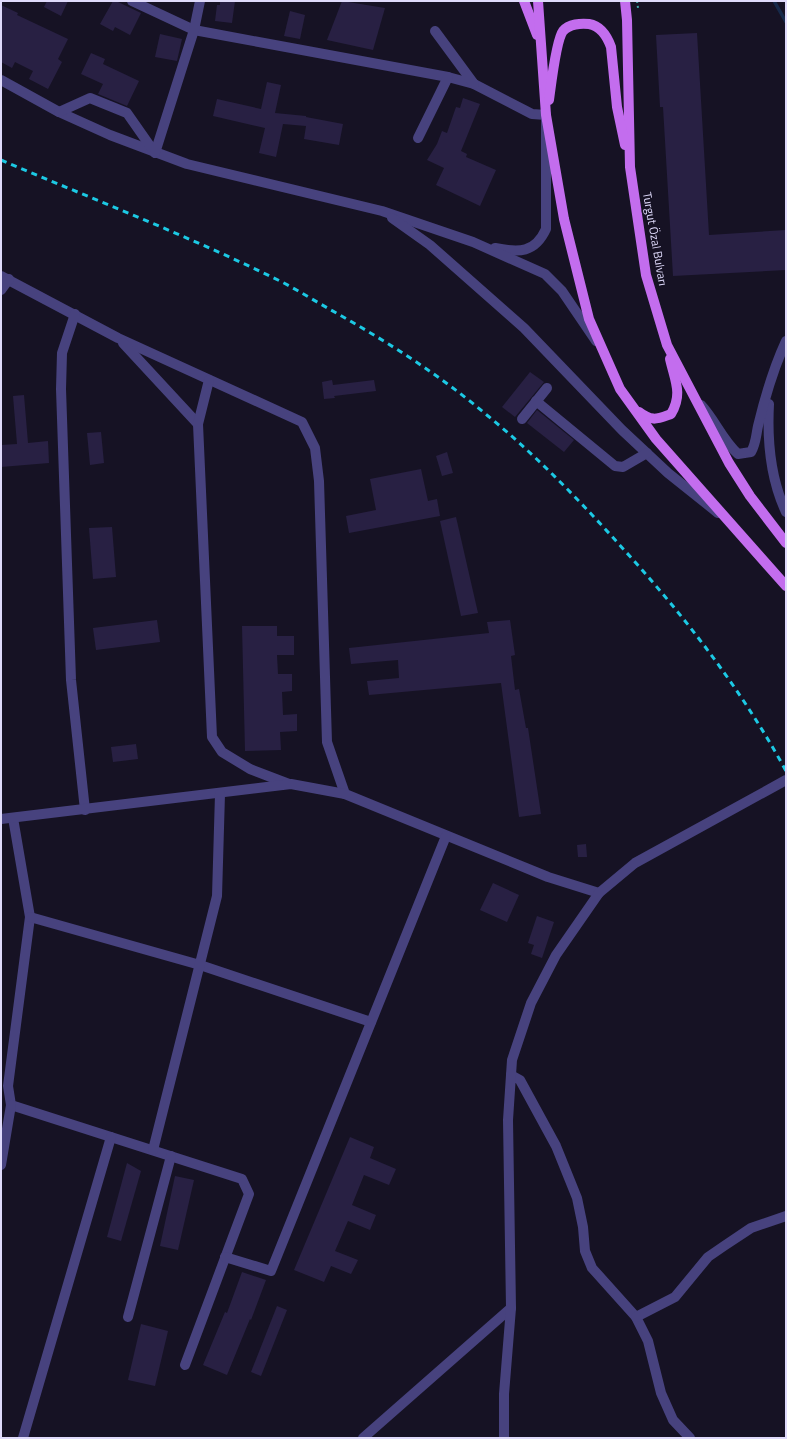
<svg xmlns="http://www.w3.org/2000/svg" width="787" height="1439" font-family="'Titillium Web',sans-serif">
  <style>
    .lines { fill: none; stroke-linecap: round; stroke-linejoin: round }
    .stream { stroke: #16294a; stroke-width: 3.5 }
    .building { fill: #282043 }
    .path { stroke: #3eaaa8; stroke-width: 2; stroke-dasharray: 2 3; stroke-linecap: butt }
    .minor { stroke: #47427e; stroke-width: 10 }
    .major { stroke: #c36dee; stroke-width: 10 }
    .rail { stroke: #1cc9e4; stroke-width: 3; stroke-dasharray: 6 5; stroke-linecap: butt }
    .labels { text-anchor: middle; stroke-width: 3; stroke-linejoin: round; paint-order: stroke }
    .street-label { font-size: 12px; fill: #dfdafb; stroke: #161224 }
  </style>
  <rect width="100%" height="100%" fill="#161224"/>
  <g class="lines">
    <polyline class="stream" points="774,1 786,22"/>
  </g>
  <g class="building">
    <polygon points="47,1 68,1 61,16 44,7"/>
    <polygon points="113,1 116,1 141,13 130,35 115,27 113,31 100,24"/>
    <polygon points="220,1 235,1 232,23 215,21 217,5 220,5"/>
    <polygon points="342,1 385,8 373,50 327,40"/>
    <polygon points="1,5 18,13 17,15 68,39 58,59 62,62 48,89 29,79 33,71 15,62 12,68 1,62"/>
    <polygon points="290,11 305,15 300,39 284,36"/>
    <polygon points="697,33 709,235 786,230 786,270 673,276 663,107 660,107 656,35"/>
    <polygon points="160,34 182,39 177,61 155,57"/>
    <polygon points="91,53 105,59 103,64 139,81 127,106 98,94 103,84 81,74"/>
    <polygon points="267,82 281,85 275,113 306,116 306,117 343,124 339,145 304,139 306,126 283,124 276,157 259,153 265,128 213,116 217,99 261,109"/>
    <polygon points="463,98 480,104 461,151 467,154 466,157 496,170 480,206 436,185 444,168 427,160 437,144 442,131 447,133 456,107 460,108"/>
    <polygon points="530,372 544,382 515,417 502,407"/>
    <polygon points="332,380 333,385 374,380 376,391 334,396 335,398 324,399 322,382"/>
    <polygon points="24,395 28,443 48,441 49,463 1,467 1,445 17,444 13,396"/>
    <polygon points="537,410 574,440 564,452 527,423"/>
    <polygon points="101,432 104,463 90,465 87,433"/>
    <polygon points="447,452 453,473 442,476 436,456"/>
    <polygon points="421,469 428,501 437,499 440,516 349,533 346,516 376,510 370,479"/>
    <polygon points="456,517 478,613 461,616 440,521"/>
    <polygon points="112,527 116,577 93,579 89,528"/>
    <polygon points="157,620 160,642 96,650 93,628"/>
    <polygon points="510,620 515,655 511,656 515,690 519,689 526,728 528,728 541,814 519,817 501,683 369,695 367,681 399,678 398,660 351,664 349,648 489,633 487,622"/>
    <polygon points="242,626 277,626 277,636 294,636 294,655 277,655 278,674 292,674 292,691 282,692 283,715 297,714 297,731 280,732 281,750 245,751"/>
    <polygon points="136,744 138,759 113,762 111,747"/>
    <polygon points="586,844 587,857 578,857 577,845"/>
    <polygon points="493,883 519,895 507,922 480,910"/>
    <polygon points="537,916 554,922 542,958 531,954 534,945 528,943"/>
    <polygon points="350,1137 374,1147 370,1158 396,1169 389,1185 364,1175 352,1205 376,1215 370,1230 348,1221 335,1251 358,1260 351,1274 331,1266 324,1282 294,1270"/>
    <polygon points="127,1163 141,1171 121,1241 107,1237"/>
    <polygon points="175,1176 194,1180 178,1250 160,1246"/>
    <polygon points="242,1272 266,1280 251,1320 250,1319 227,1375 203,1365 225,1312 227,1313"/>
    <polygon points="277,1306 287,1310 261,1376 251,1372"/>
    <polygon points="141,1324 168,1331 155,1386 128,1380"/>
  </g>
  <g class="lines">
    <polyline class="path" points="637,1 638,8"/>
    <g class="minor">
      <path d="M132,1L194,30L448,77L474,84L532,114L546,115V229C535,253 519,253 495,248"/>
      <polyline points="435,31 474,84"/>
      <polyline points="1,80 59,112 110,135 187,164 382,211 473,242 545,274 562,291 596,341"/>
      <polyline points="59,112 90,98 127,113 155,153"/>
      <polyline points="418,138 448,77"/>
      <polyline points="155,153 194,30 200,1"/>
      <polyline points="392,218 430,245 524,328 622,430 668,473 718,513"/>
      <polyline points="1,276 118,338 302,422 315,448 319,481 327,742 345,794"/>
      <polyline points="1,290 9,279"/>
      <polyline points="75,314 62,353 61,389 71,680 85,810"/>
      <polyline points="123,343 198,424"/>
      <polyline points="209,380 198,424 212,737 222,752 250,769 289,784"/>
      <polyline points="536,401 615,466 623,467 647,453"/>
      <path d="M769,404C767,441 770,478 786,512"/>
      <path d="M701,405C715,420 723,441 738,454L751,452C756,444 756,435 758,426C765,397 774,367 786,341"/>
      <polyline points="522,419 547,388"/>
      <polyline points="13,818 30,917 8,1086 11,1105 242,1179 249,1194 185,1365"/>
      <polyline points="1,819 291,784 345,794 548,877 599,893"/>
      <polyline points="30,917 200,965 371,1022"/>
      <polyline points="511,1075 520,1080 556,1146 577,1198 583,1227 585,1251 592,1268 636,1317 648,1341 661,1393 673,1420 690,1438"/>
      <polyline points="153,1150 217,896 220,794"/>
      <polyline points="1,1165 11,1105"/>
      <polyline points="225,1257 271,1271 446,836"/>
      <polyline points="128,1317 171,1156"/>
      <polyline points="636,1317 675,1297 708,1257 724,1246 751,1228 786,1216"/>
      <polyline points="23,1438 111,1137"/>
      <polyline points="363,1438 511,1308"/>
      <polyline points="504,1438 504,1394 511,1308 508,1120 512,1060 531,1003 556,955 599,893 635,863 786,780"/>
    </g>
    <g class="major">
      <polyline points="524,1 537,35"/>
      <polyline points="538,1 546,115 564,219 589,319 620,389 656,439 786,586"/>
      <polyline points="625,1 627,20 630,167 646,275 667,345 729,463 750,496 786,543"/>
      <path d="M549,100C551,86 556,40 563,31C569,24 581,23 589,24C601,26 607,36 611,47L617,107L625,145"/>
      <path d="M639,412C652,422 657,419 671,414C683,394 675,381 670,359"/>
    </g>
    <path class="rail" d="M1,160C95,200 191,237 282,282C299,291 315,301 331,310C386,341 440,375 488,416C538,457 583,504 626,552C687,619 743,692 786,771"/>
  </g>
  <g class="labels">
    <g class="street-label">
      <text transform="translate(655 239) rotate(80)" y="4">Turgut Özal Bulvarı</text>
    </g>
  </g>
  <rect width="787" height="1439" fill="none" stroke="#dfdafb" stroke-width="4"/>
</svg>
